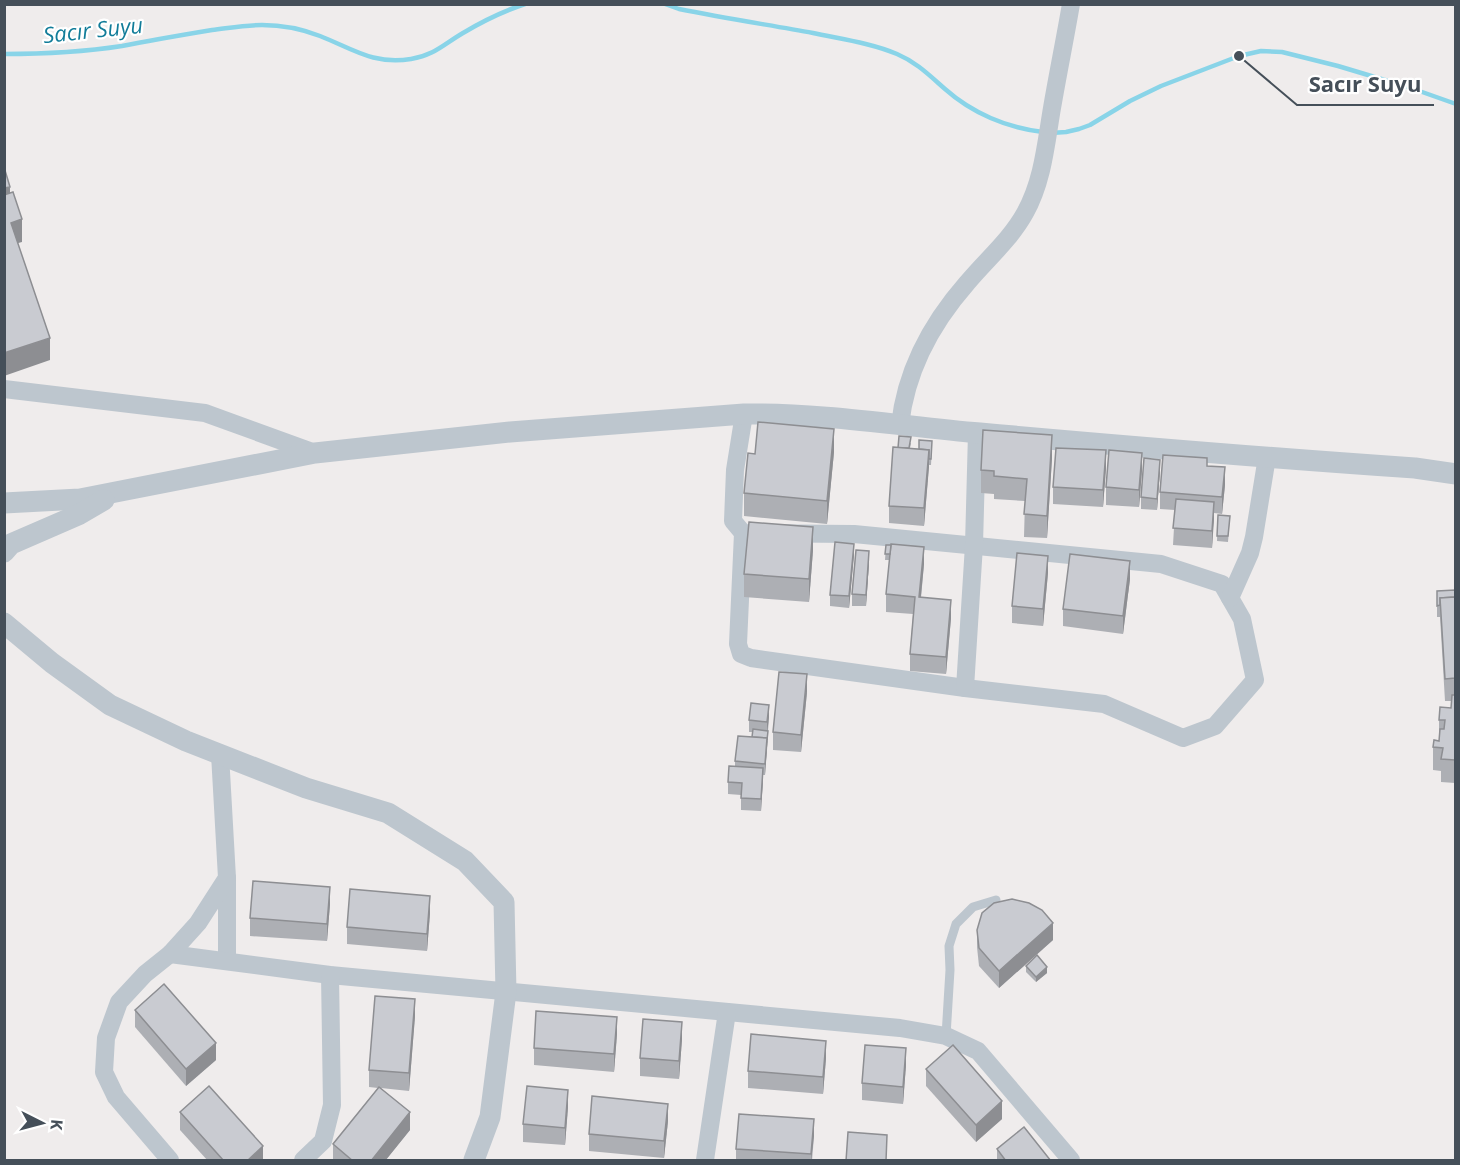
<svg xmlns="http://www.w3.org/2000/svg" width="1460" height="1165" font-family="'Open Sans',sans-serif">
  <style>
    .lines { fill: none; stroke-linecap: round; stroke-linejoin: round }
    .stream { stroke: #89d4e8; stroke-width: 4.5 }
    .service { stroke: #bdc6ce; stroke-width: 9 }
    .minor { stroke: #bdc6ce; stroke-width: 18 }
    .tertiary { stroke: #bdc6ce; stroke-width: 21 }
    .wall { fill: #adafb4 }
    .shaded-wall { fill: #8d8e92 }
    .building { fill: #c9cbd1; stroke: #8d8e92; stroke-width: 1.5 }
    .labels { text-anchor: middle; stroke-width: 4.5; stroke-linejoin: round; paint-order: stroke }
    .water-label { font-size: 22px; font-style: italic; fill: #117c99; stroke: #fff }
    .leader { fill: none; stroke: #454f59; stroke-width: 2 }
    .callout-dot { fill: #454f59; stroke: #fff; stroke-width: 2 }
    .callout-label { font-size: 22px; text-anchor: middle; font-weight: bold; fill: #454f59; stroke: #fff; stroke-width: 4.5; stroke-linejoin: round; paint-order: stroke }
  </style>
  <rect width="100%" height="100%" fill="#efecec"/>
  <g class="lines">
    <g class="stream">
      <path d="M665,4L679,9C724,18 769,25 813,33C841,39 871,43 897,54C916,62 929,75 945,89C972,113 1007,128 1043,132"/>
      <path d="M4,54C44,54 83,52 122,46C152,40 182,35 212,30C229,28 245,25 262,25C282,25 302,29 320,36C353,49 373,65 411,59C435,55 444,44 463,33C483,21 504,11 525,4"/>
      <polyline points="1051,133 1066,132 1079,129 1090,125 1130,101 1161,86 1239,56 1261,51 1282,52 1338,66 1408,87 1456,104"/>
    </g>
    <polyline class="service" points="946,1036 950,970 949,946 956,924 973,907 996,900"/>
    <g class="minor">
      <polyline points="4,389 205,413 315,453"/>
      <path d="M900,425C906,370 931,324 967,283C987,259 1010,240 1025,213C1043,181 1046,143 1052,108C1058,73 1065,39 1071,4"/>
      <polyline points="743,533 854,534 1161,564 1222,584 1242,619 1255,680 1215,726 1183,738 1104,704 965,688 751,658 741,654 738,644 743,533 733,521 735,470 744,414"/>
      <polyline points="1230,598 1250,553 1254,537 1267,457"/>
      <polyline points="965,688 974,545 977,433"/>
      <polyline points="227,878 227,961"/>
      <polyline points="170,954 330,975 900,1028 946,1036 978,1051 1071,1160"/>
      <polyline points="170,1160 116,1097 104,1072 106,1038 119,1002 145,974 170,954 198,923 227,878 220,754"/>
      <polyline points="303,1160 323,1141 332,1105 330,975"/>
      <polyline points="705,1160 727,1012"/>
    </g>
    <g class="tertiary">
      <path d="M4,503L80,499L315,453L510,432L744,414C823,413 901,426 980,433C1125,446 1270,458 1415,468L1456,474"/>
      <polyline points="4,552 11,544 80,514 104,500"/>
      <polyline points="4,623 52,663 110,705 186,741 306,788 388,813 465,861 504,902 506,992 490,1117 474,1160"/>
    </g>
  </g>
  <g class="wall">
    <polygon points="911,443 910,448 919,449 932,447 931,465 929,465 924,526 889,523 889,506 898,448"/>
    <polygon points="834,452 827,524 744,516 744,493 755,454"/>
    <polygon points="1052,458 1047,538 1024,537 1025,501 994,499 994,494 981,493 981,470"/>
    <polygon points="1207,466 1225,485 1222,514 1214,513 1212,548 1173,545 1175,510 1160,509 1160,492"/>
    <polygon points="1106,468 1103,507 1053,504 1053,487"/>
    <polygon points="1142,470 1139,507 1106,505 1106,487"/>
    <polygon points="1160,471 1157,510 1141,509 1141,497"/>
    <polygon points="1218,515 1230,516 1228,542 1217,541"/>
    <polygon points="886,545 924,564 921,598 951,618 946,674 910,671 910,654 913,614 886,612 886,594 890,560 885,560"/>
    <polygon points="813,550 809,602 744,597 744,574"/>
    <polygon points="854,555 849,608 830,606 830,595"/>
    <polygon points="869,563 866,606 852,606 852,594"/>
    <polygon points="1048,573 1043,626 1012,623 1012,606"/>
    <polygon points="1130,579 1123,634 1063,626 1063,609"/>
    <polygon points="1455,590 1455,783 1441,782 1441,771 1433,770 1433,747 1439,741 1439,720 1451,708 1451,701 1445,701 1440,617 1437,617 1437,591"/>
    <polygon points="807,692 801,752 773,750 773,732"/>
    <polygon points="769,717 765,775 763,775 761,811 741,810 741,795 728,794 728,782 735,766 735,761 752,737 753,732 749,732 749,720"/>
    <polygon points="330,904 327,941 250,936 250,918"/>
    <polygon points="430,913 427,951 347,944 347,927"/>
    <polygon points="977,930 1053,940 999,988 979,966 977,947"/>
    <polygon points="1026,966 1047,973 1036,982 1026,972"/>
    <polygon points="135,1010 216,1060 186,1086 135,1027"/>
    <polygon points="415,1016 409,1091 381,1088 410,1130 385,1161 333,1161 333,1144 378,1088 369,1087 369,1070"/>
    <polygon points="617,1034 614,1072 534,1065 534,1048"/>
    <polygon points="682,1039 679,1079 640,1076 640,1058"/>
    <polygon points="826,1058 823,1094 748,1088 748,1071"/>
    <polygon points="906,1065 903,1104 862,1100 862,1083"/>
    <polygon points="926,1069 1002,1119 976,1142 926,1086"/>
    <polygon points="568,1107 565,1145 523,1142 523,1124"/>
    <polygon points="180,1112 263,1161 208,1161 180,1130"/>
    <polygon points="668,1121 664,1158 589,1151 589,1134"/>
    <polygon points="814,1136 812,1161 736,1161 736,1149"/>
    <polygon points="997,1149 1051,1161 997,1161"/>
  </g>
  <g class="shaded-wall">
    <polygon points="10,187 10,199 4,200 4,188"/>
    <polygon points="22,219 22,242 11,245 11,223"/>
    <polygon points="50,338 50,360 4,376 4,353"/>
    <polygon points="834,429 834,452 827,524 827,501"/>
    <polygon points="1052,435 1052,458 1047,538 1047,516"/>
    <polygon points="929,450 929,467 924,526 924,508"/>
    <polygon points="1106,450 1106,468 1103,507 1103,490"/>
    <polygon points="1142,453 1142,470 1139,507 1139,490"/>
    <polygon points="1160,460 1160,471 1157,510 1157,499"/>
    <polygon points="1225,467 1225,485 1222,514 1222,497"/>
    <polygon points="1214,502 1214,519 1212,548 1212,531"/>
    <polygon points="813,527 813,550 809,602 809,579"/>
    <polygon points="854,544 854,555 849,608 849,596"/>
    <polygon points="924,547 924,564 919,615 919,597"/>
    <polygon points="869,551 869,563 866,606 866,595"/>
    <polygon points="1048,556 1048,573 1043,626 1043,609"/>
    <polygon points="1130,561 1130,579 1123,634 1123,616"/>
    <polygon points="951,600 951,618 946,674 946,657"/>
    <polygon points="807,674 807,692 801,752 801,735"/>
    <polygon points="769,705 769,717 767,734 767,722"/>
    <polygon points="768,731 768,737 765,775 765,764"/>
    <polygon points="763,768 763,780 761,811 761,799"/>
    <polygon points="330,887 330,904 327,941 327,924"/>
    <polygon points="430,896 430,913 427,951 427,934"/>
    <polygon points="1053,923 1053,940 999,988 999,971"/>
    <polygon points="1047,967 1047,973 1036,982 1036,977"/>
    <polygon points="415,999 415,1016 409,1091 409,1073"/>
    <polygon points="617,1017 617,1034 614,1072 614,1054"/>
    <polygon points="682,1022 682,1039 679,1079 679,1061"/>
    <polygon points="826,1041 826,1058 823,1094 823,1077"/>
    <polygon points="216,1043 216,1060 186,1086 186,1069"/>
    <polygon points="906,1048 906,1065 903,1104 903,1087"/>
    <polygon points="568,1090 568,1107 565,1145 565,1128"/>
    <polygon points="1002,1101 1002,1119 976,1142 976,1125"/>
    <polygon points="668,1104 668,1121 664,1158 664,1141"/>
    <polygon points="410,1112 410,1130 385,1161 371,1161"/>
    <polygon points="814,1119 814,1136 811,1161 811,1154"/>
    <polygon points="263,1146 263,1161 247,1161"/>
  </g>
  <g class="building">
    <polygon points="4,167 10,187 4,188"/>
    <polygon points="13,192 22,219 11,223 50,338 4,353 4,195"/>
    <polygon points="758,422 834,429 827,501 744,493 748,453 755,454"/>
    <polygon points="983,430 1052,435 1047,516 1024,514 1027,479 994,476 994,471 981,470"/>
    <polygon points="899,436 911,437 909,448 898,448"/>
    <polygon points="919,440 932,441 931,459 929,459 929,450 919,449"/>
    <polygon points="893,447 929,450 924,508 889,506"/>
    <polygon points="1056,448 1106,450 1103,490 1053,487"/>
    <polygon points="1109,450 1142,453 1139,490 1106,487"/>
    <polygon points="1163,455 1207,458 1207,466 1225,467 1222,497 1160,492"/>
    <polygon points="1144,458 1160,460 1157,499 1141,497"/>
    <polygon points="1176,499 1214,502 1212,531 1173,528"/>
    <polygon points="1218,515 1230,516 1228,536 1217,536"/>
    <polygon points="749,522 813,527 809,579 744,574"/>
    <polygon points="835,542 854,544 849,596 830,595"/>
    <polygon points="891,544 924,547 919,597 951,600 946,657 910,654 915,597 886,594"/>
    <polygon points="886,545 891,545 890,554 885,554"/>
    <polygon points="856,550 869,551 866,595 852,594"/>
    <polygon points="1017,553 1048,556 1043,609 1012,606"/>
    <polygon points="1070,554 1130,561 1123,616 1063,609"/>
    <polygon points="1455,590 1455,597 1440,598 1440,605 1437,606 1437,591"/>
    <polygon points="1455,597 1455,678 1445,679 1440,598"/>
    <polygon points="779,672 807,674 801,735 773,732"/>
    <polygon points="1452,695 1455,695 1455,760 1441,759 1443,748 1433,747 1434,740 1439,741 1440,729 1444,729 1445,720 1439,720 1440,707 1451,708"/>
    <polygon points="751,703 769,705 767,722 749,720"/>
    <polygon points="753,729 768,731 767,740 767,738 752,737"/>
    <polygon points="738,736 767,738 765,764 735,761"/>
    <polygon points="729,766 763,768 761,799 741,798 742,783 728,782"/>
    <polygon points="253,881 330,887 327,924 250,918"/>
    <polygon points="350,889 430,896 427,934 347,927"/>
    <polygon points="1012,899 1029,903 1042,910 1053,923 999,971 979,948 977,930 982,913 994,903"/>
    <polygon points="1037,955 1047,967 1036,977 1026,966"/>
    <polygon points="164,984 216,1043 186,1069 135,1010"/>
    <polygon points="375,996 415,999 409,1073 369,1070"/>
    <polygon points="536,1011 617,1017 614,1054 534,1048"/>
    <polygon points="643,1019 682,1022 679,1061 640,1058"/>
    <polygon points="751,1034 826,1041 823,1077 748,1071"/>
    <polygon points="865,1045 906,1048 903,1087 862,1083"/>
    <polygon points="953,1045 1002,1101 976,1125 926,1069"/>
    <polygon points="209,1086 263,1146 247,1161 224,1161 180,1112"/>
    <polygon points="527,1086 568,1090 565,1128 523,1124"/>
    <polygon points="379,1087 410,1112 371,1161 353,1161 333,1144"/>
    <polygon points="592,1096 668,1104 664,1141 589,1134"/>
    <polygon points="739,1114 814,1119 811,1154 736,1149"/>
    <polygon points="1024,1127 1051,1161 1006,1161 997,1149"/>
    <polygon points="848,1132 887,1135 886,1161 846,1161"/>
  </g>
  <g class="labels">
    <g class="water-label">
      <text transform="translate(93 30) rotate(-6)" y="8">Sacır Suyu</text>
    </g>
  </g>
  <path class="leader" d="M1239 56L1297 105H1434"/>
  <circle class="callout-dot" cx="1239" cy="56" r="6"/>
  <g class="callout-label">
    <text x="1365" y="92">Sacır Suyu</text>
  </g>
  <rect width="1460" height="1165" fill="none" stroke="#454f59" stroke-width="12"/>
  <g transform="translate(42 1123) rotate(96)" stroke="#ffffff" stroke-width="4.5" paint-order="stroke">
  <path d="M0-4.5L10 22L0 15L-10 22Z" fill="#454f59"/>
  <text y="-9" font-size="16" font-weight="bold" text-anchor="middle" fill="#454f59">K</text>
  </g>
</svg>
